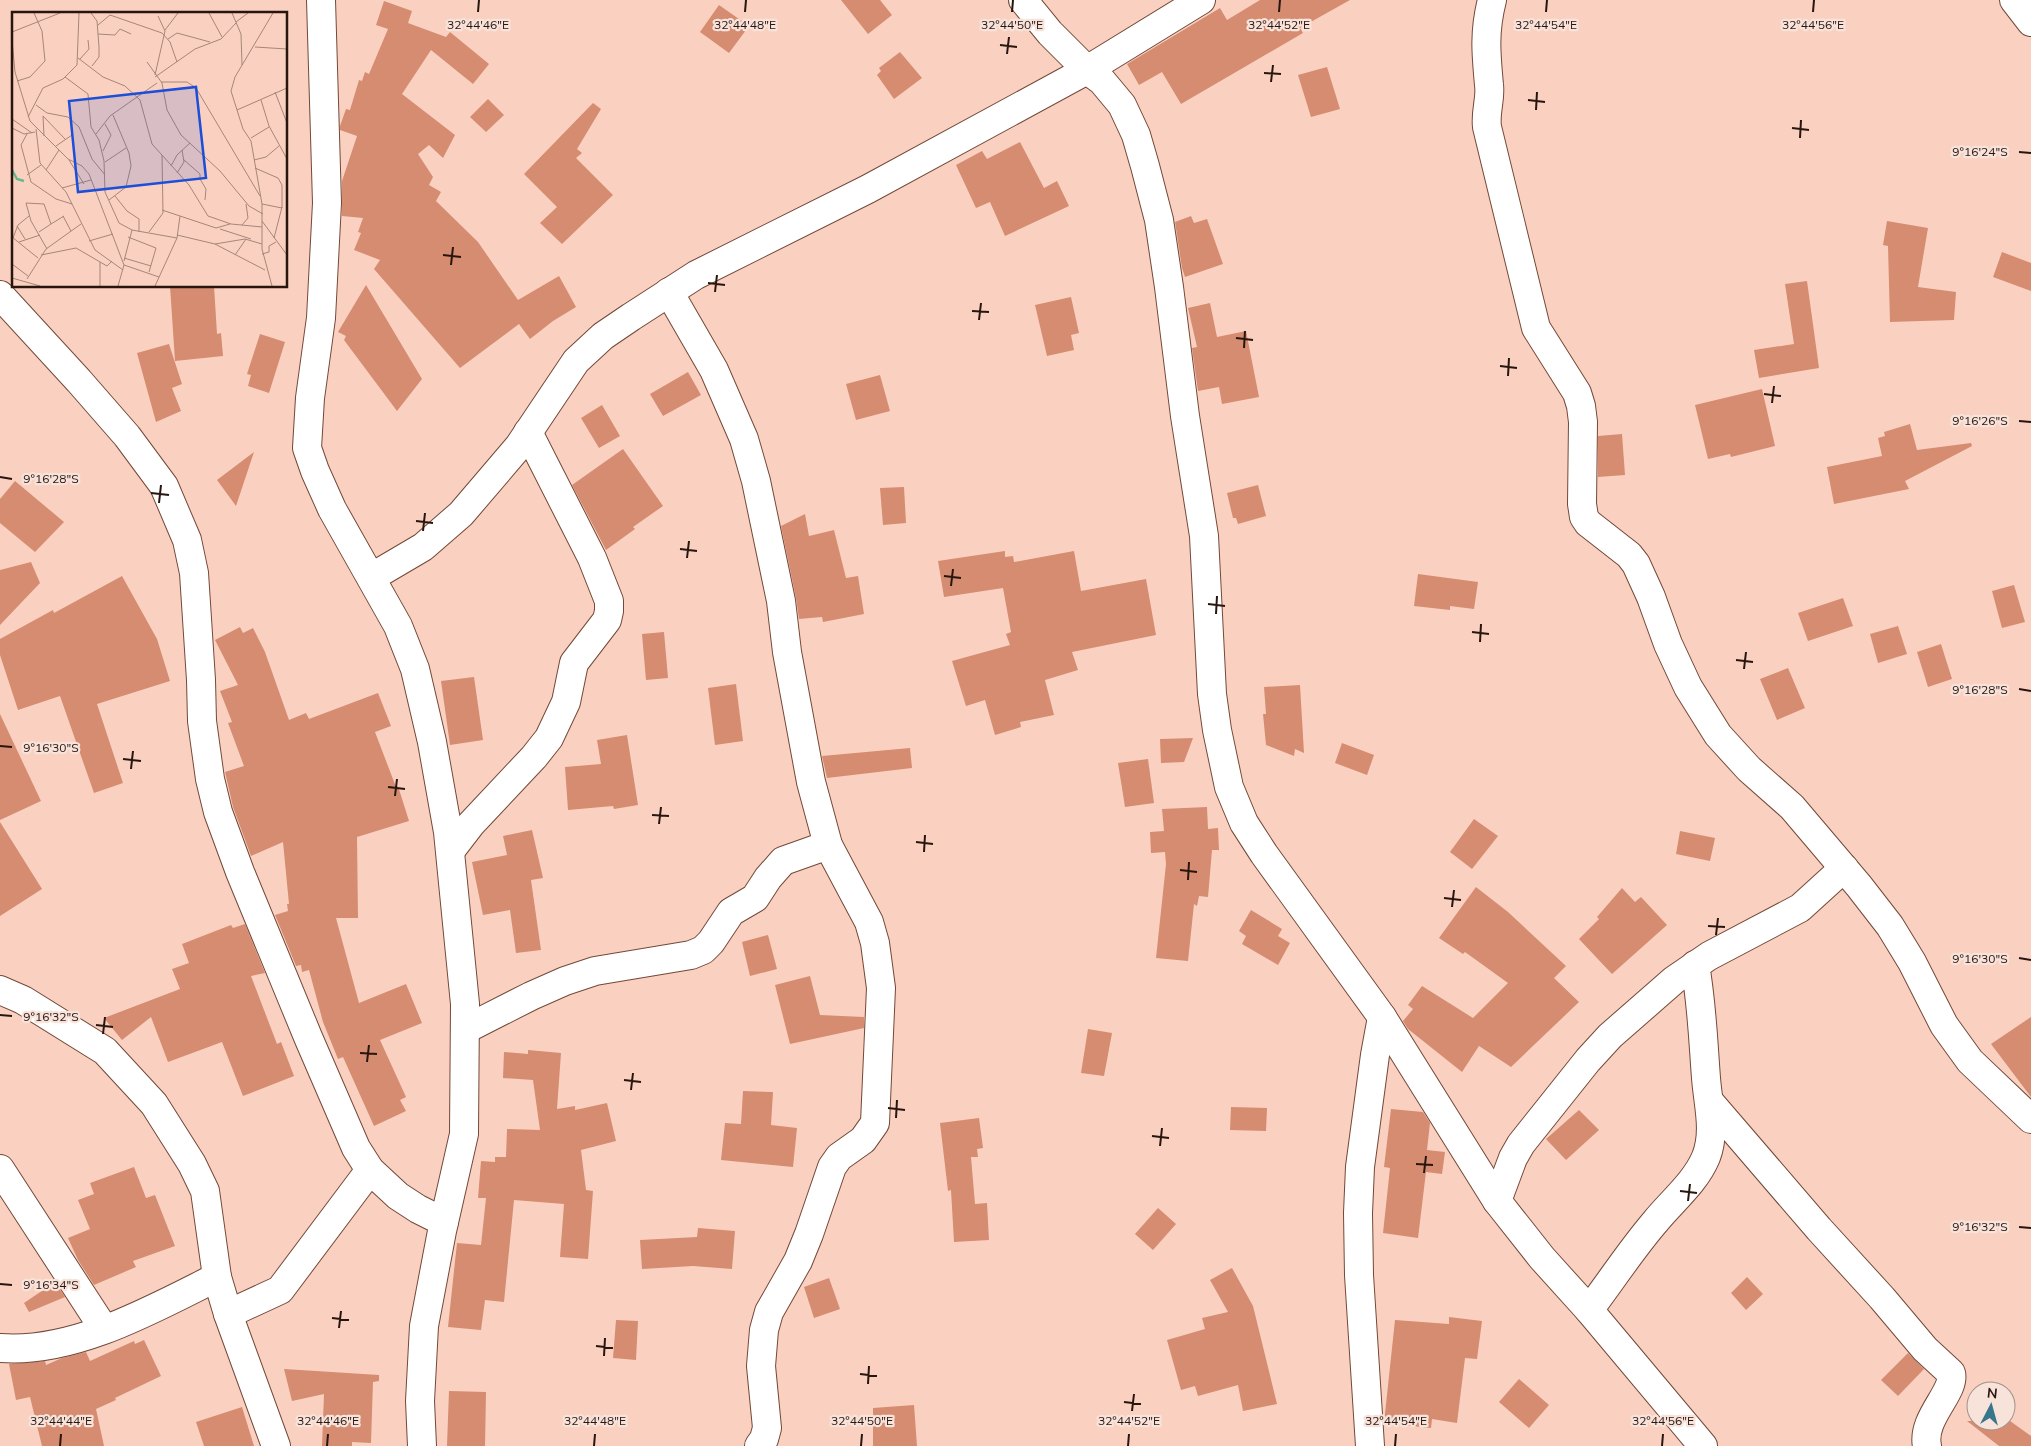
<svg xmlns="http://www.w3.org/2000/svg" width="2031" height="1446" font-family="Mulish,sans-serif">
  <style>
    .building { fill: #d58c70 }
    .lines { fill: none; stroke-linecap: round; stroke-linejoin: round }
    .street-casing { stroke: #734837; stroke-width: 30 }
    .street { stroke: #fff; stroke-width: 28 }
    .ticks { fill: none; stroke: #27150e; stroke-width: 2 }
    .inset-river { fill: none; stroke: #67b891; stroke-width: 2.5 }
    .inset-road { fill: none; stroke: #a68679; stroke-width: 1 }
    .view { fill: #1d4ed8; fill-opacity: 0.15; stroke: #1d4ed8; stroke-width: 2.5 }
    .inset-edge { fill: none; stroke: #27150e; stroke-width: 2.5 }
    .ticks-label { font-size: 12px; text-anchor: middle; fill: #27150e; stroke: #f8e3db; stroke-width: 4.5; stroke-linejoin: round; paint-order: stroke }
  </style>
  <rect width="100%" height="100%" fill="#fad1c1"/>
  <g class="building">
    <polygon points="841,0 880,0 892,15 868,34"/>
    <polygon points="1260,0 1350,0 1300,28 1303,33 1181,104 1162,72 1139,85 1127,64 1220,8 1227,20"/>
    <polygon points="384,1 412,11 408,23 446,37 450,32 489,64 473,84 431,50 402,94 455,135 443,158 429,145 418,154 433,177 429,185 441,192 436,201 478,242 518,300 559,276 576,307 553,321 530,339 519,324 460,368 374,269 380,260 354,250 361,233 358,232 363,218 342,216 342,181 357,136 340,130 340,126 346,109 350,110 359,80 362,81 365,72 369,74 388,29 376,25"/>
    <polygon points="719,5 749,26 729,53 700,32"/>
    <polygon points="900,52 922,78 894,99 877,75 881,71 879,68"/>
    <polygon points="1327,67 1340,109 1311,117 1298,75"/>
    <polygon points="488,99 504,115 486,132 470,117"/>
    <polygon points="593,103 601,109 577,149 582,153 576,158 613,195 562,244 540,223 557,207 524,174"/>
    <polygon points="1020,142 1044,188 1057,181 1069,206 1005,236 990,202 976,208 956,165 982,151 987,159"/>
    <polygon points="1191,216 1194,223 1207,219 1223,264 1185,277 1182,268 1175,222"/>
    <polygon points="1887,221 1928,228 1918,287 1956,292 1954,320 1890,322 1888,246 1883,245"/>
    <polygon points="2002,252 2031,263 2031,291 1993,277"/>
    <polygon points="1807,281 1819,368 1759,378 1754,350 1794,344 1785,284"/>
    <polygon points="366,285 422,379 397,411 344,340 346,336 338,332"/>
    <polygon points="170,286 214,286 217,334 221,333 223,356 175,361"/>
    <polygon points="1071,297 1079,333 1071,335 1074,350 1047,356 1035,305"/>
    <polygon points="1210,303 1217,337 1246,331 1259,397 1222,404 1219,387 1198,391 1192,348 1197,347 1188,308"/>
    <polygon points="260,334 285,342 269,393 248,386 251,375 247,374"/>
    <polygon points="169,344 182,384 172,388 181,411 156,422 137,353"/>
    <polygon points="688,372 701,395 663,416 650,394"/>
    <polygon points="880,375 890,411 856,420 846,384"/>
    <polygon points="1762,389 1775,446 1731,457 1730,454 1708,459 1695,405"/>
    <polygon points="602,405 620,436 599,448 581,418"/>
    <polygon points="1910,424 1917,450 1971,443 1972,446 1905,481 1909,489 1834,504 1827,467 1882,456 1878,438 1885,436 1884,432"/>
    <polygon points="1622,434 1625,475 1598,477 1598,436"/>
    <polygon points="623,449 663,506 633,527 635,529 606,550 572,485"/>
    <polygon points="254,452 236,506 217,480"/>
    <polygon points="15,481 64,522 35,552 0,523 0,499"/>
    <polygon points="1258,485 1266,516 1238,524 1236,518 1233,518 1227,493"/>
    <polygon points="904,487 906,523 883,525 880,488"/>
    <polygon points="805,514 809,536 834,530 846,578 858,576 864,614 823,622 822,617 799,619 796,598 781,526"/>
    <polygon points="1005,551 1005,557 1013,556 1014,562 1074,551 1081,591 1146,579 1156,635 1072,652 1078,670 1045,680 1054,715 1020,722 1021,727 995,735 985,700 966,706 952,661 1010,645 1006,634 1011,632 1003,588 944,597 938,561"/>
    <polygon points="31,562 40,583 0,625 0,570"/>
    <polygon points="1418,574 1478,582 1474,609 1450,606 1450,610 1414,606"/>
    <polygon points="122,576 157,639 170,681 97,704 123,783 94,793 60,696 18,710 0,655 0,639 53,610 54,613"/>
    <polygon points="2014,585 2025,622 2002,628 1992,591"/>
    <polygon points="1843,598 1853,626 1808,641 1798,613"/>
    <polygon points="1898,626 1907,654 1878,663 1870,634"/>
    <polygon points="240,627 243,633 253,628 265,652 289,720 306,713 309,719 378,693 391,726 375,732 396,787 398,786 409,821 357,837 358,918 336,918 359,1003 406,984 422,1023 380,1040 406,1097 400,1100 406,1111 374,1126 343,1057 338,1059 323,1022 309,970 302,972 301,965 296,966 275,915 288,911 287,904 289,904 283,842 251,856 233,807 225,772 244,766 228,723 232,722 220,691 238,685 215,640"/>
    <polygon points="664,632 668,678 646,680 642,634"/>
    <polygon points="1941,644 1952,679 1928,687 1917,652"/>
    <polygon points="1788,668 1805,708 1777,720 1760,679"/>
    <polygon points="474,677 483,740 450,745 441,681"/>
    <polygon points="736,684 743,741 715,745 708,688"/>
    <polygon points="1300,685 1304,753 1295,749 1294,756 1266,745 1263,714 1266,714 1264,687"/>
    <polygon points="0,714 41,801 0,820"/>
    <polygon points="627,735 638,805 614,809 613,806 568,810 565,767 601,764 597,740"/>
    <polygon points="1193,738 1184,762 1161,763 1160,739"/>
    <polygon points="1342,743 1374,755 1367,775 1335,763"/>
    <polygon points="910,748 912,768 827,778 822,756"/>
    <polygon points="1148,759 1154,803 1125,807 1118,763"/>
    <polygon points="1207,807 1208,829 1218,828 1219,850 1212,850 1208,897 1199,896 1197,906 1194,904 1188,961 1156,958 1166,864 1165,852 1151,853 1150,832 1164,831 1162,809"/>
    <polygon points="1474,819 1498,836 1472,869 1450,852"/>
    <polygon points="0,822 42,889 0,916"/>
    <polygon points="532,830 543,878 531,880 541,950 516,953 510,910 483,915 472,862 507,855 503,836"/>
    <polygon points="1680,831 1715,838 1710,861 1676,854"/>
    <polygon points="1476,887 1508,912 1566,966 1554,978 1579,1002 1511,1067 1479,1046 1462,1072 1408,1029 1403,1021 1413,1009 1408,1005 1422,986 1473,1018 1508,983 1465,952 1463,954 1439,938"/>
    <polygon points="1622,888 1635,902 1641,897 1667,925 1612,974 1579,939 1599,919 1597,917"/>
    <polygon points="1251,910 1282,929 1278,936 1290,943 1278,965 1242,944 1246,936 1239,931"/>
    <polygon points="245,924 265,973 251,976 277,1044 281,1042 294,1076 243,1096 222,1042 168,1062 151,1017 122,1040 104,1018 180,989 172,969 189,963 182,944 231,925 233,928"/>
    <polygon points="768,935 777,969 750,976 742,942"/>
    <polygon points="810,976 820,1015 864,1017 864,1028 790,1044 775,985"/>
    <polygon points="2031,1017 2031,1097 1991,1044"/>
    <polygon points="1088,1029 1112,1033 1104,1076 1081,1073"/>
    <polygon points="528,1050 561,1053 557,1109 575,1106 575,1110 607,1103 616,1141 581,1150 586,1190 593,1191 588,1259 560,1257 564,1204 514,1200 504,1302 485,1300 481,1330 448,1327 457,1243 481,1245 486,1198 478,1198 481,1161 495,1162 495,1157 506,1157 507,1129 540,1130 533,1080 503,1078 504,1052 528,1054"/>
    <polygon points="743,1091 773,1092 771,1125 797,1128 793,1167 721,1160 725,1123 741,1124"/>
    <polygon points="1231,1107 1267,1108 1266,1131 1230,1130"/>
    <polygon points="1391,1109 1423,1112 1430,1123 1427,1150 1445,1152 1442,1174 1426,1172 1418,1238 1383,1233 1390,1168 1384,1167"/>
    <polygon points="1579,1110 1599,1130 1566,1160 1546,1139"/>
    <polygon points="979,1118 983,1148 977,1149 978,1157 971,1157 975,1204 987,1203 989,1240 954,1242 951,1190 948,1191 940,1123"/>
    <polygon points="134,1167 146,1198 155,1195 175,1246 133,1261 136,1267 94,1285 78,1260 68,1238 90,1229 78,1200 94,1194 90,1183"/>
    <polygon points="1158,1208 1176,1224 1153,1250 1135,1234"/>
    <polygon points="698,1228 735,1231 732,1269 693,1266 642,1269 640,1240 697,1237"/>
    <polygon points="1232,1268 1253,1306 1277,1404 1243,1411 1238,1385 1198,1396 1195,1386 1181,1390 1167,1340 1205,1329 1202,1318 1228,1312 1210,1280"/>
    <polygon points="1747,1277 1763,1294 1746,1310 1731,1293"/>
    <polygon points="829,1278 840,1309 814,1318 804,1287"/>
    <polygon points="55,1282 65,1297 29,1312 24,1303"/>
    <polygon points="1449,1317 1482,1321 1477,1359 1465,1358 1457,1423 1432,1419 1431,1428 1384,1423 1395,1320 1449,1324"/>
    <polygon points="616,1320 638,1321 636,1360 613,1358"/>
    <polygon points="144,1340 161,1376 115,1398 116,1400 96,1409 104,1446 42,1446 30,1397 16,1400 9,1364 45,1361 46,1365 62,1358 86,1352 90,1361 134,1341 135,1344"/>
    <polygon points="1908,1353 1924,1369 1898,1396 1881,1380"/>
    <polygon points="284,1369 379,1375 379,1381 373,1382 371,1443 352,1442 352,1446 322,1446 324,1394 292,1401"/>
    <polygon points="1519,1379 1549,1405 1529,1428 1499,1402"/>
    <polygon points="449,1391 486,1392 485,1446 447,1446"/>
    <polygon points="914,1405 917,1446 873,1446 873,1408"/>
    <polygon points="242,1407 254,1446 204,1446 196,1422"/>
    <polygon points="1967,1421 2010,1421 2031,1436 2031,1446 1999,1446"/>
  </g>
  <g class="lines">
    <g class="street-casing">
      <g id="street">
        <polyline points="321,0 327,203 321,318 310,398 307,448 315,471 332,509 398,626 415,669 432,742 448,832 465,1004 464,1134 442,1231 424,1326 420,1401 422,1446"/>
        <polyline points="1023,0 1050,33 1087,70 1102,81 1122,105 1136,135 1145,166 1159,220 1169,287 1185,416 1204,536 1212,694 1217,730 1229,787 1244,823 1264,854 1382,1017 1497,1201 1542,1258 1589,1310 1703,1446"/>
        <path d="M1492,0C1484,31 1486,53 1489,85C1491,98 1485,112 1487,127L1536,328L1577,393L1581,406L1583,422L1582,504L1584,517L1588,523L1629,555L1636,564L1651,597L1668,644L1688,687L1718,735L1749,769L1792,807L1859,886L1890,926L1912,962L1944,1025L1970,1061L2031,1119"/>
        <polyline points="2014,0 2031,22"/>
        <polyline points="669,292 714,370 744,439 756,481 781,601 787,652 811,782 828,845 869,922 875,943 881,988 875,1123 863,1140 839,1157 832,1167 809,1234 798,1261 769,1312 764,1330 761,1366 767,1428 764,1439 759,1446"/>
        <polyline points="0,295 79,381 127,436 164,486 187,540 194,573 201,680 202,721 210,779 218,812 240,872 308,1037 356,1148 370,1170 398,1196 418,1209 444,1222"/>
        <polyline points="372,577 423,547 461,514 519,446 576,361 603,336 631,317 696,275 868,189 1087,70 1201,0"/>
        <polyline points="451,850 471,824 534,757 549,738 566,702 574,663 607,620 609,611 609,601 592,558 528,432"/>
        <polyline points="0,990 23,1000 105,1051 154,1104 192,1164 205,1191 217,1277 228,1314 276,1446"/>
        <polyline points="466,1029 531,996 565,981 595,971 691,955 703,950 711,942 731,912 755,898 768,878 783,861 828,845"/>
        <path d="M1709,1101L1819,1229L1882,1298L1925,1349L1951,1373C1956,1392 1921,1418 1927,1446"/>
        <polyline points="0,1169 104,1329"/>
        <polyline points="1497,1201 1513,1158 1521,1144 1588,1060 1610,1036 1674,980 1709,956 1800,908 1844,868"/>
        <path d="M1589,1310C1611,1281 1631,1250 1655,1222C1672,1201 1695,1183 1706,1157C1716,1131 1708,1105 1706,1078C1703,1039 1702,1004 1695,965"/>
        <polyline points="228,1314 280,1290 370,1170"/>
        <path d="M0,1348C74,1354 153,1309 217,1277"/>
        <polyline points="1370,1446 1359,1275 1358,1213 1360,1167 1375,1055 1382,1017"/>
      </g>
    </g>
    <use href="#street" class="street"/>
  </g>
  <path class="ticks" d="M478,12L479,0M745,12L746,0M1012,12L1013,0M1279,12L1280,0M1546,12L1547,0M1813,12L1814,0M1000,45L1017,47M1007,54L1009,37M1264,73L1281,74M1271,82L1273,65M1528,100L1545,102M1536,110L1537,92M1792,128L1809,130M1800,138L1801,120M2019,152L2031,153M443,255L461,257M451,265L453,247M708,283L725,285M715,292L717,275M972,311L989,312M979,320L981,303M1236,338L1253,340M1244,348L1245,331M1500,366L1517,368M1508,376L1509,358M1764,394L1781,396M1772,403L1774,386M2019,421L2031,422M0,477L12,479M151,493L169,495M159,503L161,485M416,521L433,523M423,531L425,513M680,549L697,551M687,558L689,541M944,576L961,578M951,586L953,569M1208,604L1225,606M1216,614L1217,596M1472,632L1489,634M1480,642L1481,624M1736,660L1753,662M1744,669L1746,652M2019,689L2031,691M0,746L12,747M123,759L141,761M131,769L133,751M388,787L405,789M395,796L397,779M652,815L669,816M659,824L661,807M916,842L933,844M924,852L925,835M1180,870L1197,872M1188,880L1189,862M1444,898L1461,900M1452,907L1454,890M1708,926L1725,927M1716,935L1718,918M2019,958L2031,960M0,1015L12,1016M96,1025L113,1027M103,1034L105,1017M360,1053L377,1054M367,1062L369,1045M624,1080L641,1082M631,1090L633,1073M888,1108L905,1110M896,1118L897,1100M1152,1136L1169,1138M1160,1146L1162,1128M1416,1164L1433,1165M1424,1173L1426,1156M1680,1191L1697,1193M1688,1201L1690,1184M2019,1227L2031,1228M0,1284L12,1285M332,1318L349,1320M339,1328L341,1311M596,1346L613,1348M604,1356L605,1338M860,1374L877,1376M868,1384L869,1366M1124,1402L1141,1404M1132,1411L1134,1394M60,1446L61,1434M327,1446L328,1434M594,1446L595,1434M861,1446L862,1434M1128,1446L1129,1434M1395,1446L1396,1434M1662,1446L1663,1434"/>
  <g transform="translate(12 12)">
    <rect width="275" height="275" fill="#fad1c1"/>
    <path class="inset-river" d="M0,158L5,167L12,169"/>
    <path class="inset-road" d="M79,1L85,9L87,35V45L80,54M197,1L210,25M220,1L229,22L230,53M224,10L236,1M86,13L98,3L150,21L158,30L165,50M153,18L166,1M0,20L48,1M86,22L103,23L108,17L119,22M156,27L165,21L198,30M0,28L3,60L18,109L56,147L70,154L77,162L112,253L106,274M243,35L275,37M66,46L91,65L113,74L128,88L140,132L177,173L196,204L219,212L250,215M68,47L77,37L76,28M135,50L150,71L155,98L169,123L208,159L237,194L251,202M143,63L153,19L146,4M53,65L76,82L79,115L87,128L92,149L93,180L107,211L120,218L165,226M143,65L183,37L209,27L224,11M5,69L18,65L33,49L30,19L22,1M149,70H175L184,76L248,184M263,80L275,111M249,88L257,114L275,147M24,93L35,101L56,105L67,115L80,147L93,163M225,98L275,76M31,104L53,127M31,104L32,124M16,105L31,76L51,67L65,53L67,1M0,107L20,121M0,116L12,122L23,120M24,117L28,151L54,180L83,238L111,258M15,122L9,133L19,170L44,187L60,192M84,122L98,104L145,71M239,126L257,115M44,134L60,123M91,139L99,123L93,112M171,147L188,162V167L194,177L193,188M57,148L72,172M242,148L254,145L267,134M93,150L114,136M159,154L165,143L178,131M243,156L266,166L270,173V196L250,192M34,158L47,138M165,161L172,150L170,138M15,163L29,153M50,176L79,168M103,184L115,199L127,207V220M97,188L114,175L119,154L117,141L101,103M150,198L204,216L218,212M51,204L59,219M250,209L275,243M39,212L52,204M230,213L236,206L234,192M5,214L13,227M208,217L239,227M27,220L39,212L32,192L14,191L19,209L35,237M137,220L151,201L150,143M165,223L203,232L253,258M0,225L26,246M116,225L144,236L137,260M1,226L6,213L17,204M262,226L270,195M77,229L101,222M7,230L28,223M203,232L233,227L250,232M250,242L257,240V234L264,230M29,243L64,236L95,254L100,249M223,243L234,227M112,246L139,254M112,249L120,218M88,250V274M0,252L16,264M112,253L147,265M0,266L28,274M15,267L34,237L69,212M143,274L165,226L168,204M260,274L250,237V192L239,129L231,117L219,79L223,65L261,1"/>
    <path class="view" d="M184,75L194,166L66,180L57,89Z"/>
    <rect width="275" height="275" class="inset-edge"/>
  </g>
  <g class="ticks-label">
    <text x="478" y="29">32°44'46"E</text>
    <text x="745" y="29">32°44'48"E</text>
    <text x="1012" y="29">32°44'50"E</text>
    <text x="1279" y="29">32°44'52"E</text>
    <text x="1546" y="29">32°44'54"E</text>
    <text x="1813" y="29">32°44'56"E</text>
    <text x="1980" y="156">9°16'24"S</text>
    <text x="1980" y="425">9°16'26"S</text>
    <text x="51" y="483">9°16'28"S</text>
    <text x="1980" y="694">9°16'28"S</text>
    <text x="51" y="752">9°16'30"S</text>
    <text x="1980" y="963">9°16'30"S</text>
    <text x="51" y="1021">9°16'32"S</text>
    <text x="1980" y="1231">9°16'32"S</text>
    <text x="51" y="1289">9°16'34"S</text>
    <text x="61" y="1425">32°44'44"E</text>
    <text x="328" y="1425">32°44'46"E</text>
    <text x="595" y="1425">32°44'48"E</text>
    <text x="862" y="1425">32°44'50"E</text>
    <text x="1129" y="1425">32°44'52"E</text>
    <text x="1396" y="1425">32°44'54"E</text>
    <text x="1663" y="1425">32°44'56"E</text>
  </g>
  <g transform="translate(1991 1406) rotate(6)"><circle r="24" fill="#f8e3db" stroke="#a49189"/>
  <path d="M0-4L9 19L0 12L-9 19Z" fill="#37768b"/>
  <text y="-8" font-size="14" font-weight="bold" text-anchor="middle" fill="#27150e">N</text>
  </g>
</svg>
